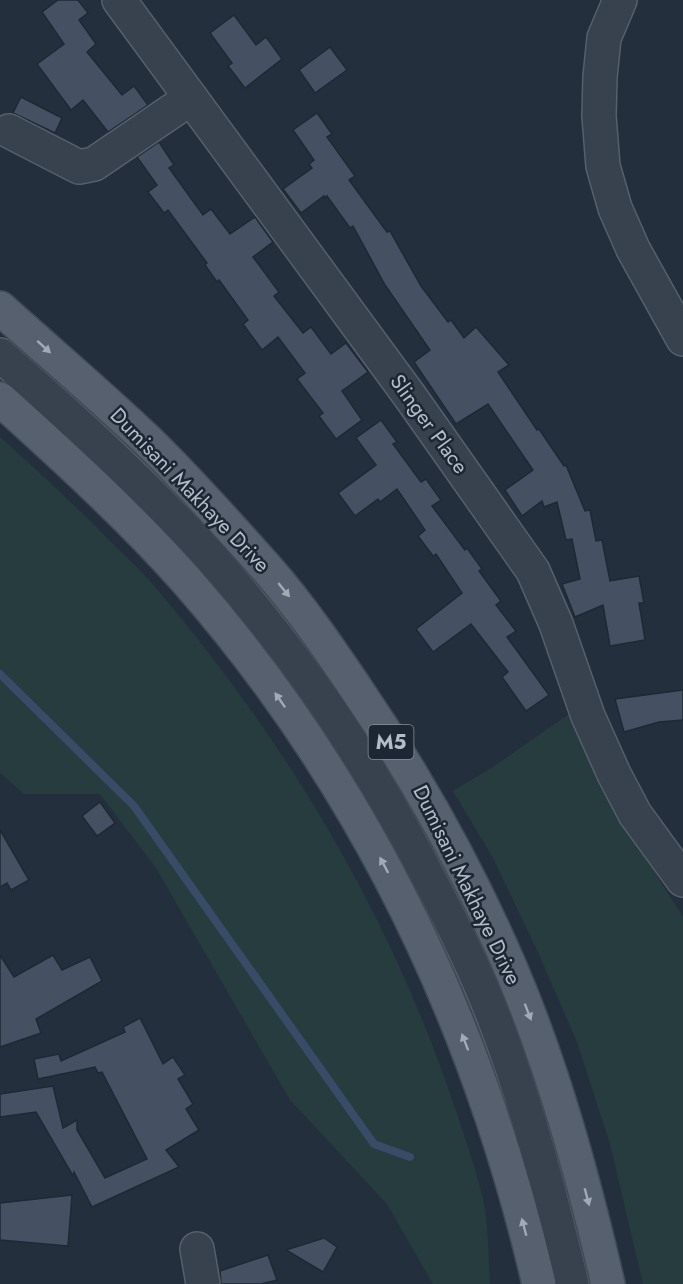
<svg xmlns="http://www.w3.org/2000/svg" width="683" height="1284" font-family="Jost,sans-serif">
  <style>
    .green { fill: #263c3f }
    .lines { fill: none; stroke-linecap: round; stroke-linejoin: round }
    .stream { stroke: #394c67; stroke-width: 8 }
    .building { fill: #455162; stroke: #1f2835; stroke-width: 1.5 }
    .minor-casing { stroke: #565f6c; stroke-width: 36 }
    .major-casing { stroke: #414a57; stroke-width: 36 }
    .minor { stroke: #38414e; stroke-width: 33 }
    .major { stroke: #56606e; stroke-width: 33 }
    .oneway { fill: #a1aab7 }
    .labels { text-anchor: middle; stroke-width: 5; stroke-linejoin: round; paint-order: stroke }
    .shield { fill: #1d2633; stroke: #878f9c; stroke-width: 1.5 }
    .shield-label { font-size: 20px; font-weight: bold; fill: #b4bcc9 }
    .street-label { font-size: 21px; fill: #b4bcc9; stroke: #1d2633 }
  </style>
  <rect width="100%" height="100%" fill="#242f3e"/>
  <g class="green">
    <path d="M0,437C39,472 77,507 113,544C127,558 143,572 155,587C282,736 384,904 448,1088C461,1125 474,1162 483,1199C489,1225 488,1257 490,1284H433L387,1204L290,1100L156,868L100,794H24L0,773Z"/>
    <polygon points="569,714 612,805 683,917 683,1284 643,1284 610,1144 577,1042 537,950 492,856 453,791 496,765"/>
  </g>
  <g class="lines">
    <polyline class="stream" points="0,674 134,806 374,1144 410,1157"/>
  </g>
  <g class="building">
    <polygon points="58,0 78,0 88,13 79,20 96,44 87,52 122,95 134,86 148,105 108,132 83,100 71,110 37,64 64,44 42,12"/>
    <polygon points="234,15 256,45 266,37 282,59 245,88 228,66 232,63 210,33"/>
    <polygon points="330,47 347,70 315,93 299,70"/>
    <polygon points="21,97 62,118 55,133 13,113"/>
    <polygon points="317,113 332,134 327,137 355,176 349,180 387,232 390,231 421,286 448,322 451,320 464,338 476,327 509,365 498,372 537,430 539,429 564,466 566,465 585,511 590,510 596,541 602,540 610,581 639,576 644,603 639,603 645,640 610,646 603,605 575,617 562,584 580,579 572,539 566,540 557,502 544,507 542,501 522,516 505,490 533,470 488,404 456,424 414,362 430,350 385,285 353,226 350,228 327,196 325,198 324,196 301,213 283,189 312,168 309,164 314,160 293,130"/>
    <polygon points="159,142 174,165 169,168 203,215 211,209 230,234 255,217 273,242 253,257 279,292 274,296 303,333 311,327 331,354 346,343 368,372 342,391 362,420 336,439 319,416 323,413 297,379 305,373 278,337 262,350 243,324 248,320 219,280 217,282 205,265 207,263 168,210 164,213 148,192 157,185 137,157"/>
    <polygon points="381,420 397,442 393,444 421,482 426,479 441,500 432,506 465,550 467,548 482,569 479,571 501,601 496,605 516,631 507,637 549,695 526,711 502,677 508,672 471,624 433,652 416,629 462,593 436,554 433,556 418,536 425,530 397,489 380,502 378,499 355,516 338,493 376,465 356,438"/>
    <polygon points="683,690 683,720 659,722 624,732 615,699"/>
    <polygon points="100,802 115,823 97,836 82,816"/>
    <polygon points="0,830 29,880 11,890 7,883 0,887"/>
    <polygon points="0,955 14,977 53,955 62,970 90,957 102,981 36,1019 41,1033 0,1047"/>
    <polygon points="140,1018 163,1064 173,1057 185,1075 178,1079 193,1104 186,1109 199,1130 166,1150 179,1167 92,1207 74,1172 73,1176 36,1112 0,1117 0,1094 53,1086 63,1128 77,1120 77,1130 105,1178 147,1159 102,1072 98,1073 95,1067 38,1079 34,1059 59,1054 61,1061 125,1032 123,1027"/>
    <polygon points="72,1195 68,1246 0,1240 0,1203"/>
    <polygon points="324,1238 337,1247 323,1272 286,1250"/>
    <polygon points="268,1255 277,1280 261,1284 221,1284 220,1271"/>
  </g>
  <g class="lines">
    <g class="minor-casing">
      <g id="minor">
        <polyline points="119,0 409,395 533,571 556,624 588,716 614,774 635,814 683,880"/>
        <polyline points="620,0 604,38 600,77 599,116 603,166 615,208 633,249 683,339"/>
        <polyline points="9,131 79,167 94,164 191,98"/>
        <path d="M0,355C73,419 145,484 210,556C298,655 372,766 432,884C456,930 479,978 497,1026C529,1110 551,1197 572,1284"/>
        <polyline points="197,1249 203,1284"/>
      </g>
    </g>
    <g class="major-casing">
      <g id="major">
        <path d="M0,308C50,353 101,396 149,442C191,483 231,528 270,572C302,609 330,650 357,690C417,778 469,871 511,969C554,1070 583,1177 608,1284"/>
        <path d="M0,399C64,457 129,516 186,580C364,783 478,1022 539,1284"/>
      </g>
    </g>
    <use href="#minor" class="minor"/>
    <use href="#major" class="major"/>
  </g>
  <defs><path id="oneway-solid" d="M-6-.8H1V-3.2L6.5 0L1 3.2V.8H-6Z" transform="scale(1.5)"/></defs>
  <g class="oneway">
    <use href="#oneway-solid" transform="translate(44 347) rotate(42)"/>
    <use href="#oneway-solid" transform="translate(284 590) rotate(51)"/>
    <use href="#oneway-solid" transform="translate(280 700) rotate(-125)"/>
    <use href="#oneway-solid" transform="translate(384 865) rotate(-118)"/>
    <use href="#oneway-solid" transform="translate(528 1012) rotate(69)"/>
    <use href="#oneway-solid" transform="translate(465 1042) rotate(-111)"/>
    <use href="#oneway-solid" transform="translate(587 1197) rotate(75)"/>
    <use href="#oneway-solid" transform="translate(524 1227) rotate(-105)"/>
  </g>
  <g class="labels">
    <rect class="shield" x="368.5" y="725" width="45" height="34" rx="4.5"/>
    <g class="shield-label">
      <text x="391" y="749">M5</text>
    </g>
    <g class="street-label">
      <text transform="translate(429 424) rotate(54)" y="7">Slinger Place</text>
      <text transform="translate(190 490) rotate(46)" y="7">Dumisani Makhaye Drive</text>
      <text transform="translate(467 885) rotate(64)" y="7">Dumisani Makhaye Drive</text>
    </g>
  </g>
</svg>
